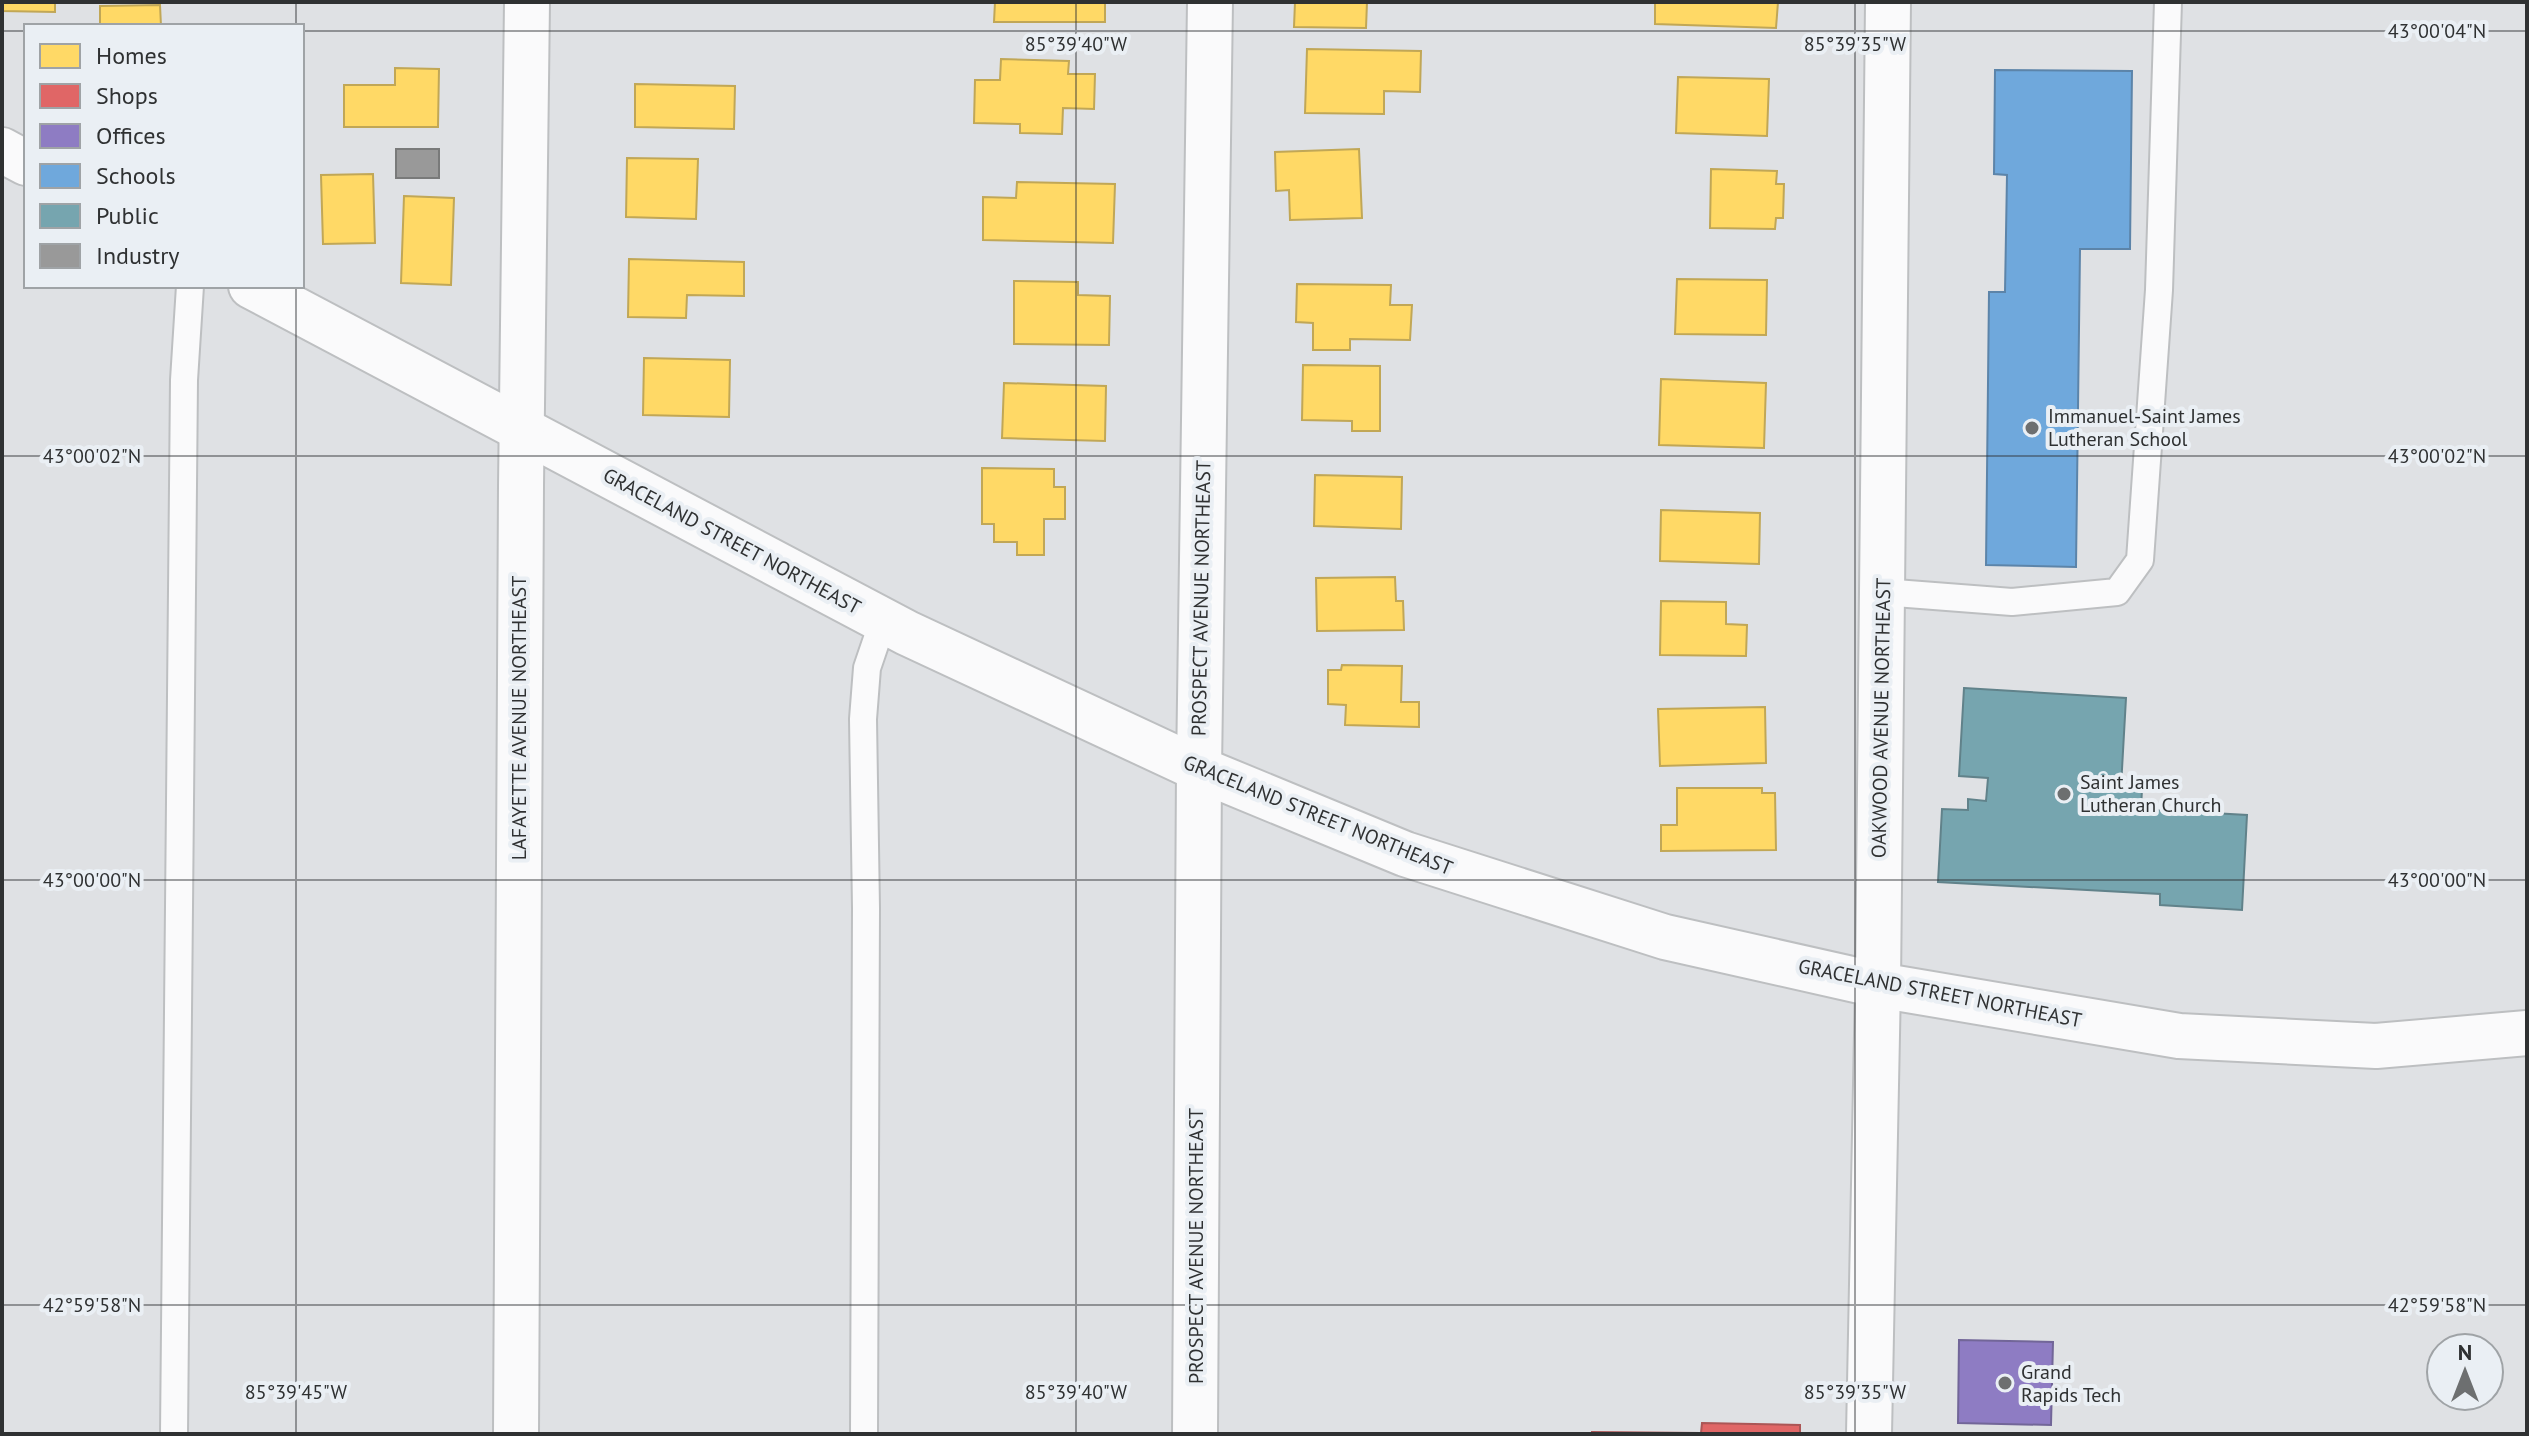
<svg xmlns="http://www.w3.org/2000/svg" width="2529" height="1436" font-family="'PT Sans',sans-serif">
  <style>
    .homes { fill: #ffd966; stroke: #c1a756; stroke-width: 2 }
    .shops { fill: #e06666; stroke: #ab5656; stroke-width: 2 }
    .offices { fill: #8e7cc3; stroke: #726698; stroke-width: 2 }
    .schools { fill: #6fa8dc; stroke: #5c84a9; stroke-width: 2 }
    .public { fill: #76a5af; stroke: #61828a; stroke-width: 2 }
    .industry { fill: #999; stroke: #797a7a; stroke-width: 2 }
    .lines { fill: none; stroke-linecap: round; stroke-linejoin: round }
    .service-casing { stroke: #bdbfc1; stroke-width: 30 }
    .minor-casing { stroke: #bdbfc1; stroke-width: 48 }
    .service { stroke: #fafafb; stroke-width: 26 }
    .minor { stroke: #fafafb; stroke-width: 44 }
    .ticks { fill: none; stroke: #2f3132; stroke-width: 2; stroke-opacity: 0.45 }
    .poi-dot { fill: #6d6f70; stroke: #eaeff4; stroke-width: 3 }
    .labels { text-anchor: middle; stroke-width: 8; stroke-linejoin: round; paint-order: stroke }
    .poi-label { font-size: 20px; fill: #2f3132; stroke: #eaeff4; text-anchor: start }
    .street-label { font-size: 20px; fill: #2f3132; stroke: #eaeff4 }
    .ticks-label { font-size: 20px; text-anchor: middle; fill: #2f3132; stroke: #eaeff4; stroke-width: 8; stroke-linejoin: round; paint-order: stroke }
  </style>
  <rect width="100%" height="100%" fill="#dfe1e4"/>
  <g class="homes">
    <polygon points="2,2 55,2 55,12 2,11"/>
    <polygon points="995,2 1105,2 1105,22 994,22"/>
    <polygon points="1295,2 1367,2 1366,28 1294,27"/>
    <polygon points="1655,2 1778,2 1776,28 1655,24"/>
    <polygon points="160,5 161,26 100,26 100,6"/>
    <polygon points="1307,49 1421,51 1420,92 1384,91 1384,114 1305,113"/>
    <polygon points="1001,59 1069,61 1068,74 1095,74 1094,109 1063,108 1062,134 1020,133 1020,124 974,123 975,80 1000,80"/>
    <polygon points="395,68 439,69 438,127 344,127 344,85 395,85"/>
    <polygon points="1678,77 1769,79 1767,136 1676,133"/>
    <polygon points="635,84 735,86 734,129 635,127"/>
    <polygon points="1359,149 1362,218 1290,220 1289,190 1276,191 1275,152"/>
    <polygon points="627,158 698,159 696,219 626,217"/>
    <polygon points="1711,169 1777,171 1776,184 1784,184 1783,218 1776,218 1775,229 1710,228"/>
    <polygon points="373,174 375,243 323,244 321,175"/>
    <polygon points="1017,182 1115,184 1113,243 983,240 983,197 1016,198"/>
    <polygon points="404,196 454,198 451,285 401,283"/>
    <polygon points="629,259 744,262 744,296 687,295 686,318 628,317"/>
    <polygon points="1677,279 1767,280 1766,335 1675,334"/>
    <polygon points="1014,281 1078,282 1078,295 1110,296 1109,345 1014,344"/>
    <polygon points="1297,284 1391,285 1390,305 1412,305 1410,340 1350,339 1350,350 1313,350 1313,323 1296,322"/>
    <polygon points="644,358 730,360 729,417 643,415"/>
    <polygon points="1303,365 1380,366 1380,431 1352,431 1352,421 1302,420"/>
    <polygon points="1661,379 1766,383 1764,448 1659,445"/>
    <polygon points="1004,383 1106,386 1105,441 1002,438"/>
    <polygon points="982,468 1054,469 1054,487 1065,487 1065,519 1044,519 1044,555 1017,555 1017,542 994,542 994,524 982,524"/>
    <polygon points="1315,475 1402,477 1401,529 1314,526"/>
    <polygon points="1661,510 1760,513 1759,564 1660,561"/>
    <polygon points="1395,577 1396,601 1403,601 1404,630 1317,631 1316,578"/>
    <polygon points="1661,601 1726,602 1726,624 1747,625 1746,656 1660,655"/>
    <polygon points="1342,665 1402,666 1401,702 1419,702 1419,727 1345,725 1346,705 1328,704 1328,670 1341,670"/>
    <polygon points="1765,707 1766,763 1660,766 1658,709"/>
    <polygon points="1677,788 1762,788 1762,793 1775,793 1776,850 1661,851 1661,825 1677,825"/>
  </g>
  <polygon class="shops" points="1702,1423 1800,1425 1800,1434 1592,1434 1592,1432 1701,1433"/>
  <polygon class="offices" points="1959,1340 2053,1342 2051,1425 1958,1423"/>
  <polygon class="schools" points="1995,70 2132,71 2130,249 2080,249 2076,567 1986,565 1989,292 2005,292 2007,175 1994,174"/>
  <polygon class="public" points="1964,688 2126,698 2121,787 2142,789 2141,809 2247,815 2242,910 2160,905 2160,894 1938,882 1942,809 1968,810 1968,799 1986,801 1988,778 1959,776"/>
  <rect class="industry" x="396" y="149" width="43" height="29"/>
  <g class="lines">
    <g class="service-casing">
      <g id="service">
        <polyline points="1882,592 2012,602 2117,592 2140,560 2159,290 2168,2"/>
        <polyline points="174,1434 184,380 190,286"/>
        <polyline points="864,1434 866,908 863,719 867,668 883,621"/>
      </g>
    </g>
    <g class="minor-casing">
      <g id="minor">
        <polyline points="2,150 26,163"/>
        <polyline points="251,286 907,633 1199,769 1405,854 1665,937 1878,985 2179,1036 2376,1046 2527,1033"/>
        <polyline points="516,1434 521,486 527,2"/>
        <polyline points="1195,1434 1199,769 1210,2"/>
        <polyline points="1869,1434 1878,985 1888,2"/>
      </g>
    </g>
    <use href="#service" class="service"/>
    <use href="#minor" class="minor"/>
  </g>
  <path class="ticks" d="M296,2V26M1076,2V1434M1855,2V1434M2,31H26M302,31H2527M296,286V1434M2,456H2527M2,880H2527M2,1305H2527"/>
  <g class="poi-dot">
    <circle cx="2032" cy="428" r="8"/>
    <circle cx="2064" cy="794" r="8"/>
    <circle cx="2005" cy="1383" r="8"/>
  </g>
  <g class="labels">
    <g class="poi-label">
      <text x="2048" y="423">Immanuel-Saint James<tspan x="2048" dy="23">Lutheran School</tspan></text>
      <text x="2080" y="789">Saint James<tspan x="2080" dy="23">Lutheran Church</tspan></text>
      <text x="2021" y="1379">Grand<tspan x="2021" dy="23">Rapids Tech</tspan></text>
    </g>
    <g class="street-label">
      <text transform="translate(732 541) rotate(28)" y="7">GRACELAND STREET NORTHEAST</text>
      <text transform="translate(1201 598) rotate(-89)" y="7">PROSPECT AVENUE NORTHEAST</text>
      <text transform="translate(519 718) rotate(-90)" y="7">LAFAYETTE AVENUE NORTHEAST</text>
      <text transform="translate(1881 718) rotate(-89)" y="7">OAKWOOD AVENUE NORTHEAST</text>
      <text transform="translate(1318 815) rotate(22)" y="7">GRACELAND STREET NORTHEAST</text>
      <text transform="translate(1940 993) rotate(11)" y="7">GRACELAND STREET NORTHEAST</text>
      <text transform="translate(1196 1246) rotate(-90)" y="7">PROSPECT AVENUE NORTHEAST</text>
    </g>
  </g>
  <g class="ticks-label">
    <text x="2437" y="38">43°00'04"N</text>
    <text x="1076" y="51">85°39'40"W</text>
    <text x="1855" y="51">85°39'35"W</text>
    <text x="92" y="463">43°00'02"N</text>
    <text x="2437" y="463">43°00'02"N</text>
    <text x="92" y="887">43°00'00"N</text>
    <text x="2437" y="887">43°00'00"N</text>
    <text x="92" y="1312">42°59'58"N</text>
    <text x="2437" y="1312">42°59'58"N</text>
    <text x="296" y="1399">85°39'45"W</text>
    <text x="1076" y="1399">85°39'40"W</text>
    <text x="1855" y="1399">85°39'35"W</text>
  </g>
  <rect width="2529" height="1436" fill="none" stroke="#2f3132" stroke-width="8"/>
  <rect x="24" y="24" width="280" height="264" fill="#eaeff4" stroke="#9fa3a6" stroke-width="2"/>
  <rect x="40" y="44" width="40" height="24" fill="#ffd966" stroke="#9fa3a6" stroke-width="2"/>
  <text x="96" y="64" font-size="24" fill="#2f3132">Homes</text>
  <rect x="40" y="84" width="40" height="24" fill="#e06666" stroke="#9fa3a6" stroke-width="2"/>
  <text x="96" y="104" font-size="24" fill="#2f3132">Shops</text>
  <rect x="40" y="124" width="40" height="24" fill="#8e7cc3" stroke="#9fa3a6" stroke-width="2"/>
  <text x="96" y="144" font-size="24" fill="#2f3132">Offices</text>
  <rect x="40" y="164" width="40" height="24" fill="#6fa8dc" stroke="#9fa3a6" stroke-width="2"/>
  <text x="96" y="184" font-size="24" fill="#2f3132">Schools</text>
  <rect x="40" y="204" width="40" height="24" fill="#76a5af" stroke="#9fa3a6" stroke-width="2"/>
  <text x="96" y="224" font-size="24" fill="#2f3132">Public</text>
  <rect x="40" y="244" width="40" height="24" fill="#999999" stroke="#9fa3a6" stroke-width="2"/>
  <text x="96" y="264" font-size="24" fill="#2f3132">Industry</text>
  <g transform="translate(2465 1372)"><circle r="38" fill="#eaeff4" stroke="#9fa3a6" stroke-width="2"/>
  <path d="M0-6L14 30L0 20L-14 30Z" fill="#6d6f70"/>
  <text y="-12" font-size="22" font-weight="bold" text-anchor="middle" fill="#2f3132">N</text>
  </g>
</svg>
